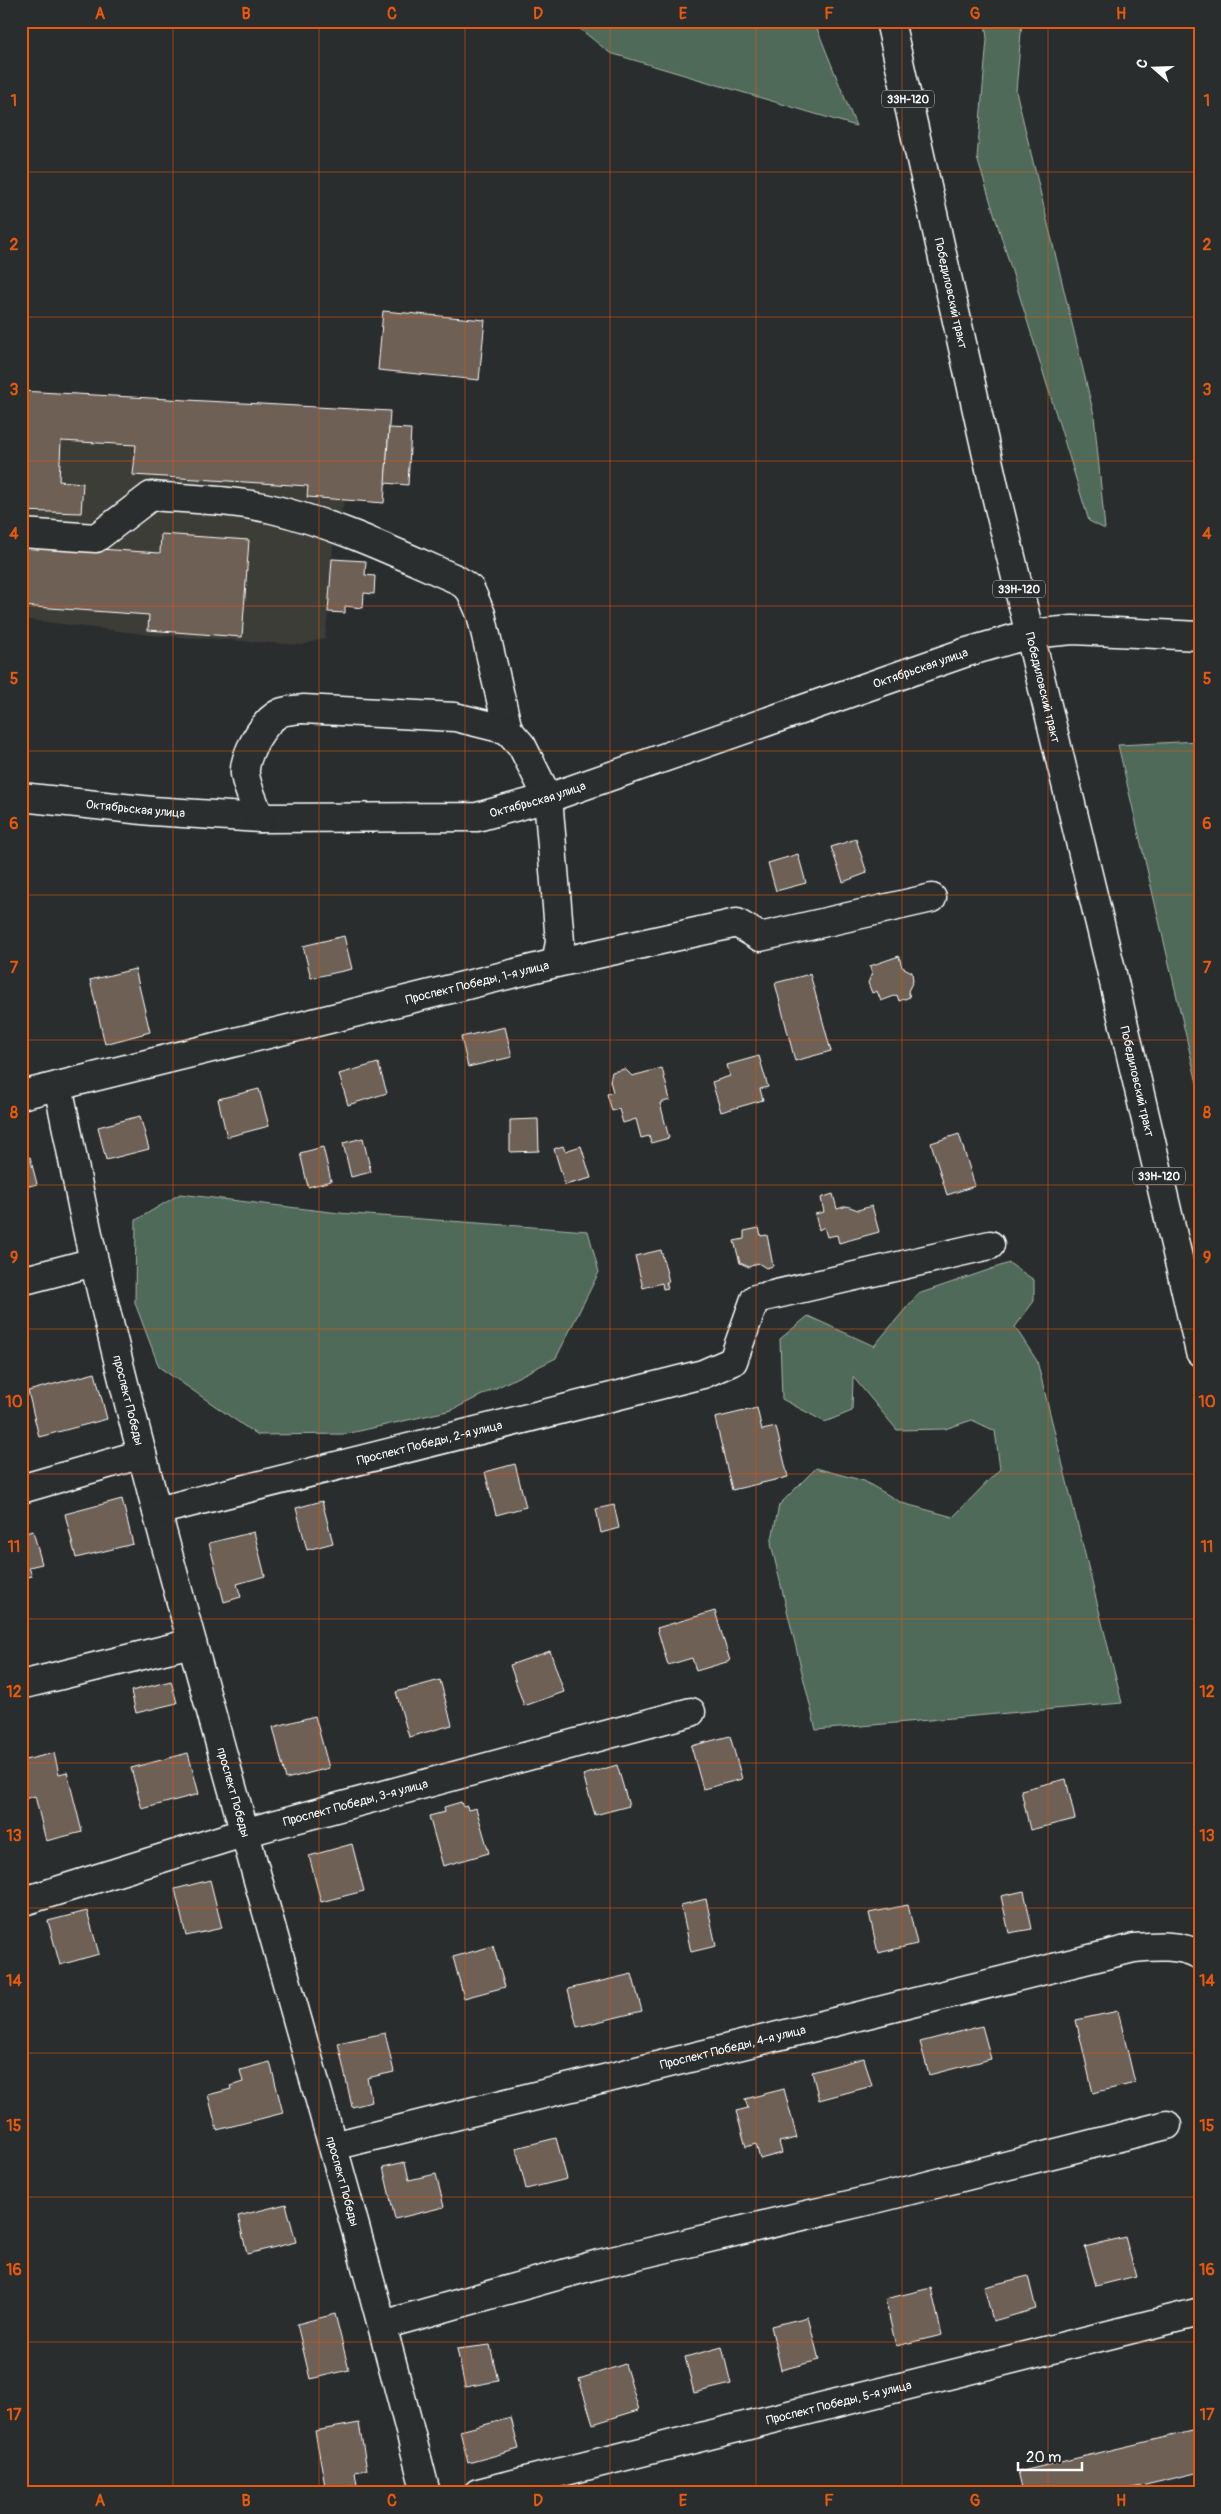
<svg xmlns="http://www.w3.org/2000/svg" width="1221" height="2514" font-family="Pangolin,sans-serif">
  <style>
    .built { fill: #3e3c39 }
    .green { fill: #506a58; stroke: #a8b4ac }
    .building { fill: #6e6054; stroke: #fff }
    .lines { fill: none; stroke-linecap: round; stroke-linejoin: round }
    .minor-casing { stroke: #fff; stroke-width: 31 }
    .major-casing { stroke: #fff; stroke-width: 31 }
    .minor { stroke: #2a2d2e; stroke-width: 28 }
    .major { stroke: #2a2d2e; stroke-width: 28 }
    .grid { fill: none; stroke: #e8590c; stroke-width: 1; stroke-opacity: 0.55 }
    .labels { text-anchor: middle; stroke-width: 5; stroke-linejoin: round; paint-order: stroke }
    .shield { fill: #2a2d2e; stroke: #bfc0c0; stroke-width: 1 }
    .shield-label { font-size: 11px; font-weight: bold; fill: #fff }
    .street-label { font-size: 12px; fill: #fff; stroke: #2a2d2e }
    .neatline { fill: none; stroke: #e8590c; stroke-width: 2 }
    .grid-label { font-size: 16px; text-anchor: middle; font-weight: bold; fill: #e8590c }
  </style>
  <rect width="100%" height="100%" fill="#2a2d2e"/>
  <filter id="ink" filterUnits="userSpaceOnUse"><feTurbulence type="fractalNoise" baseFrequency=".02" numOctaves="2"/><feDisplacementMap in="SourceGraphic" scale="10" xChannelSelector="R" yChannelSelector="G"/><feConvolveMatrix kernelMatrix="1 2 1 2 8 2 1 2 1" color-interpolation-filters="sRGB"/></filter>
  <g filter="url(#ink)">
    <polygon class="built" points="21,391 390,411 384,503 345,500 334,535 332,558 366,561 366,575 375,576 374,594 364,593 363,608 345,606 345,613 328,612 325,638 302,645 152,635 21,619"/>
    <g class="green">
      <polygon points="570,21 814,21 856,126 610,53"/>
      <polygon points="985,21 1022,21 1016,91 1094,415 1105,529 1089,521 977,158 987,39"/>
      <polygon points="1200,741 1200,1096 1118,745"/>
      <polygon points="180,1194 339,1213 588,1231 599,1272 556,1358 452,1410 346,1434 257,1435 159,1367 135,1303 136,1220"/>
      <polygon points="1009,1263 1034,1280 1034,1301 1015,1327 1037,1361 1122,1703 816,1730 771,1544 779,1505 816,1468 864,1481 902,1503 953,1517 1000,1469 995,1431 972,1420 945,1429 897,1430 853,1377 852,1411 825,1422 782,1399 780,1339 808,1316 874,1346 918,1294"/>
    </g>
    <g class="building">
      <polygon points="21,198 30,201 21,228"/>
      <polygon points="383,311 485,320 479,380 378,370"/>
      <polygon points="21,391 390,411 384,503 307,497 308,486 133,475 136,445 61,441 59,481 83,483 81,513 21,511"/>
      <polygon points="389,428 411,429 408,485 385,483"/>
      <polygon points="161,534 249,540 242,637 148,630 149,615 21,606 23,544 160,553"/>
      <polygon points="332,559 366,561 365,575 375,576 374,594 364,593 363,608 345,606 345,613 328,612"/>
      <polygon points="856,839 867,873 843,882 831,847"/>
      <polygon points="798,854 806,883 776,891 768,863"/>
      <polygon points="344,936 352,969 311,978 303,946"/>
      <polygon points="899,956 902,967 912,972 913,981 908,991 910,997 899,1001 897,995 881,1001 877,991 872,993 868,983 872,973 870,966"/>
      <polygon points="135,969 150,1032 105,1044 90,980"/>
      <polygon points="810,974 831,1051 795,1061 775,983"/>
      <polygon points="505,1027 512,1057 468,1067 461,1037"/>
      <polygon points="759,1056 768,1087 760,1089 763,1100 721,1112 712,1082 730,1076 727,1065"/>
      <polygon points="378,1063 387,1093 348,1105 339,1074"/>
      <polygon points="662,1068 670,1100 660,1103 669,1138 651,1143 649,1136 641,1138 636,1119 623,1123 619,1109 612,1111 607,1094 613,1092 610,1081 612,1072 625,1069 632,1076"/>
      <polygon points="259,1089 269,1126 227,1137 218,1099"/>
      <polygon points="140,1116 149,1149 106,1160 98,1127"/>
      <polygon points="538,1119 539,1151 510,1152 510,1120"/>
      <polygon points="959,1134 975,1186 947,1195 931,1143"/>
      <polygon points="363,1138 371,1172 351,1177 343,1143"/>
      <polygon points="563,1146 565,1151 581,1146 591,1178 565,1185 554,1149"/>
      <polygon points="323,1147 331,1181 308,1187 300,1153"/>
      <polygon points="30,1157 37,1184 21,1188 21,1159"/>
      <polygon points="833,1194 837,1209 847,1206 858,1210 872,1206 879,1232 839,1243 837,1235 827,1237 824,1227 819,1230 815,1214 824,1212 821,1198"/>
      <polygon points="759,1228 761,1236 767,1235 773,1266 766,1268 758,1263 749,1267 740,1263 734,1241 744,1239 744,1231"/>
      <polygon points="661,1250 669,1282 666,1282 668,1288 663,1289 662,1283 643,1288 635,1256"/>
      <polygon points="95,1373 107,1419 39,1437 28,1391"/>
      <polygon points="757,1408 762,1430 776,1427 788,1477 732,1490 715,1418"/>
      <polygon points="515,1464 526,1507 496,1515 485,1472"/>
      <polygon points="122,1499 133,1544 76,1558 65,1514"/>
      <polygon points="322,1501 333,1543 307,1550 296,1508"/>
      <polygon points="614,1505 619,1528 601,1533 596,1509"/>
      <polygon points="33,1531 42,1564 29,1567 32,1576 21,1579 21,1534"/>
      <polygon points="254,1532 265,1576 237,1584 241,1597 224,1602 209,1543"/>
      <polygon points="715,1611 730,1661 696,1671 692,1658 668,1665 657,1628"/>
      <polygon points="550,1651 564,1692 524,1706 510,1665"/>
      <polygon points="440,1680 452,1725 409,1737 396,1692"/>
      <polygon points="171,1681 177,1703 136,1713 131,1691"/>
      <polygon points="315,1716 329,1768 286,1779 273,1727"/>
      <polygon points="730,1736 742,1779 703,1789 691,1746"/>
      <polygon points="54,1753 59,1774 67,1772 82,1832 46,1841 35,1796 24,1799 21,1789 21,1761"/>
      <polygon points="188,1753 199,1794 142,1809 131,1768"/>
      <polygon points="617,1765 629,1806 595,1815 583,1775"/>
      <polygon points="1066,1779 1075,1819 1030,1830 1021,1790"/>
      <polygon points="461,1802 463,1807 467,1806 468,1810 476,1808 489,1853 443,1866 429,1816 445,1812 444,1807"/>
      <polygon points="352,1844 364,1891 321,1902 309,1856"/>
      <polygon points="210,1880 222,1928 186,1936 175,1889"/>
      <polygon points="1024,1891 1032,1929 1009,1933 1001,1896"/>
      <polygon points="706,1899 716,1946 691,1952 681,1905"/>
      <polygon points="908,1905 917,1944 878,1953 869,1913"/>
      <polygon points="87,1911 99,1954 60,1965 48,1921"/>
      <polygon points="493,1946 505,1987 464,1998 453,1957"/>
      <polygon points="632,1974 642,2011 577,2027 568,1989"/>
      <polygon points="1118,2011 1135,2083 1093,2093 1076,2020"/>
      <polygon points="982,2026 991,2059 929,2075 920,2042"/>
      <polygon points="385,2033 394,2072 367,2078 372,2102 352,2107 338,2043"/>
      <polygon points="864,2058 872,2086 819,2100 812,2072"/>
      <polygon points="270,2062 283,2113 217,2130 208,2095 231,2089 230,2086 243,2082 240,2070"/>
      <polygon points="784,2089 797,2138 779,2142 782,2153 760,2159 756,2144 746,2147 736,2111 748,2108 745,2099"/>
      <polygon points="556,2138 567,2179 526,2189 516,2148"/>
      <polygon points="405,2162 409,2180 436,2174 444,2207 395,2219 383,2167"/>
      <polygon points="286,2204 296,2242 247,2254 238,2216"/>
      <polygon points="1125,2237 1136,2276 1096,2286 1085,2247"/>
      <polygon points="1028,2276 1036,2309 993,2321 984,2287"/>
      <polygon points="931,2288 942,2335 896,2346 885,2299"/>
      <polygon points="335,2314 349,2370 310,2379 297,2324"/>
      <polygon points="808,2317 819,2360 781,2370 771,2326"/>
      <polygon points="490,2345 498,2381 465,2387 457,2349"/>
      <polygon points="722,2347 731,2384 694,2393 685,2357"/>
      <polygon points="625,2364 639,2410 593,2424 579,2379"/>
      <polygon points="511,2418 519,2449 468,2463 460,2431"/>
      <polygon points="359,2423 367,2470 355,2472 357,2485 326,2491 315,2431"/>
      <polygon points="1200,2429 1200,2472 1112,2493 1023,2493 1018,2472"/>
    </g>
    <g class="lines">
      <g class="minor-casing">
        <g id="minor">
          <path d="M21,533L96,538L151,496C192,499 233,500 272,509C336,524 396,553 456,579L470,589L481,614L508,730L522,746L548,798L560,942L556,963"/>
          <path id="s1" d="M21,797L152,811L260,818L477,817L548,798L964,653L1030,634L1073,630L1200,636"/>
          <path d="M260,818C255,804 247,789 245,774C243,756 264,720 280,713C286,710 296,710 303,709L455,717L508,730"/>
          <path id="s2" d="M58,1086C71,1146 81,1206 95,1265C193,1678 321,2082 426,2493"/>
          <path id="s3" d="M21,1095L556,963L737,923L760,937L932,898"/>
          <polyline points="21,1281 94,1262"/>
          <polyline points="21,1489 142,1454"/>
          <path id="s4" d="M157,1511L703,1374L733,1361L755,1299L990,1245"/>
          <polyline points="21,1685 192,1643"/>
          <path id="s5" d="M21,1902L243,1833L691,1712"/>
          <path id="s6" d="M333,2146L1134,1948C1155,1946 1180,1944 1200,1955"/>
          <polyline points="383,2325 599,2264 883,2197 1167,2125"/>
          <path id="s7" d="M478,2493L1200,2312"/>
        </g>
      </g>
      <g class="major-casing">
        <g id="major">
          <path id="s8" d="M890,21L995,491L1109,961L1200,1352"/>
        </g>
      </g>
      <use href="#minor" class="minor"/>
      <use href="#major" class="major"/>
    </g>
  </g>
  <path class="grid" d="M173,21V2493M319,21V2493M465,21V2493M610,21V2493M756,21V2493M902,21V2493M1048,21V2493M21,172H1200M21,317H1200M21,461H1200M21,606H1200M21,751H1200M21,895H1200M21,1040H1200M21,1185H1200M21,1329H1200M21,1474H1200M21,1619H1200M21,1763H1200M21,1908H1200M21,2053H1200M21,2197H1200M21,2342H1200"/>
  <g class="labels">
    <g class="shield">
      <rect x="882" y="90.5" width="52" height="17" rx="4"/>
      <rect x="993" y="580.5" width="52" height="17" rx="4"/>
      <rect x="1133" y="1167.5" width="52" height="17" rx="4"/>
    </g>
    <g class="shield-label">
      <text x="908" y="103">33Н-120</text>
      <text x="1019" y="593">33Н-120</text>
      <text x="1159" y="1180">33Н-120</text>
    </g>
    <g class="street-label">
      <text dy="4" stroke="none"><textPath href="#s8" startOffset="279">Победиловский тракт</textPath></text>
      <text dy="4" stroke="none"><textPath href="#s1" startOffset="925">Октябрьская улица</textPath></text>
      <text dy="4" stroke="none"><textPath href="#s8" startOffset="684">Победиловский тракт</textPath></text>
      <text dy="4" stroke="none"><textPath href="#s1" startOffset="520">Октябрьская улица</textPath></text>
      <text dy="4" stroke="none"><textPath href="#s1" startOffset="115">Октябрьская улица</textPath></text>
      <text dy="4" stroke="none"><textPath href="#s3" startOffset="470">Проспект Победы, 1-я улица</textPath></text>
      <text dy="4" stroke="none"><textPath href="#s8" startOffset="1089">Победиловский тракт</textPath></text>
      <text dy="4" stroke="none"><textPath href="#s2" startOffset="322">проспект Победы</textPath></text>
      <text dy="4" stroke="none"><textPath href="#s4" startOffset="281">Проспект Победы, 2-я улица</textPath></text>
      <text dy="4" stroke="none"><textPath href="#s2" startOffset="728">проспект Победы</textPath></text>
      <text dy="4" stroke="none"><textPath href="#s5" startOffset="349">Проспект Победы, 3-я улица</textPath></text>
      <text dy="4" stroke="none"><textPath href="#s6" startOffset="412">Проспект Победы, 4-я улица</textPath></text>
      <text dy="4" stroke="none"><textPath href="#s2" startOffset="1132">проспект Победы</textPath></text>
      <text dy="4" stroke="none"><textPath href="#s7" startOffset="372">Проспект Победы, 5-я улица</textPath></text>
    </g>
  </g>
  <rect width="1221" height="2514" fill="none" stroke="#2a2d2e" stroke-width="55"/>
  <g transform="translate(1154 68) rotate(290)" stroke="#2a2d2e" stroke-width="4" paint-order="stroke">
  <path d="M0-4L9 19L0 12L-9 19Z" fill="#ffffff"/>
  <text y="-8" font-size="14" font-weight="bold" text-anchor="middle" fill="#ffffff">С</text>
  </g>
  <path d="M1018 2462v8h64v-8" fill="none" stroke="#ffffff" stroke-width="2.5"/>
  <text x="1026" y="2462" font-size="15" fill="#ffffff" stroke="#2a2d2e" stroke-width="4" paint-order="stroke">20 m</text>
  <rect x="28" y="28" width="1166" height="2458" class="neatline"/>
  <g class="grid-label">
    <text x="100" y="19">A</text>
    <text x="246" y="19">B</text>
    <text x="392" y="19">C</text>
    <text x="538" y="19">D</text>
    <text x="683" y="19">E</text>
    <text x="829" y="19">F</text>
    <text x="975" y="19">G</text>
    <text x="1121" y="19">H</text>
    <text x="14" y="106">1</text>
    <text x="1207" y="106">1</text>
    <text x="14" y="250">2</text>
    <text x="1207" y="250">2</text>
    <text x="14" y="395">3</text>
    <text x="1207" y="395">3</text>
    <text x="14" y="539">4</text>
    <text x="1207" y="539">4</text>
    <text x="14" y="684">5</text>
    <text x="1207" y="684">5</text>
    <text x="14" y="829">6</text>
    <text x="1207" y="829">6</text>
    <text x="14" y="973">7</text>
    <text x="1207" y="973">7</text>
    <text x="14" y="1118">8</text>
    <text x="1207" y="1118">8</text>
    <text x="14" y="1263">9</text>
    <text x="1207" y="1263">9</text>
    <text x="14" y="1407">10</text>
    <text x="1207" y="1407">10</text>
    <text x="14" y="1552">11</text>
    <text x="1207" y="1552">11</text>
    <text x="14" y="1697">12</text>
    <text x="1207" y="1697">12</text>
    <text x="14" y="1841">13</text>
    <text x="1207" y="1841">13</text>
    <text x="14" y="1986">14</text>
    <text x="1207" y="1986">14</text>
    <text x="14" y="2131">15</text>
    <text x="1207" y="2131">15</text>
    <text x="14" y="2275">16</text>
    <text x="1207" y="2275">16</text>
    <text x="14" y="2420">17</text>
    <text x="1207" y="2420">17</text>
    <text x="100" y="2506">A</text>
    <text x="246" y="2506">B</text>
    <text x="392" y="2506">C</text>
    <text x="538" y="2506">D</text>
    <text x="683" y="2506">E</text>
    <text x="829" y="2506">F</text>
    <text x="975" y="2506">G</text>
    <text x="1121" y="2506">H</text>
  </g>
</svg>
